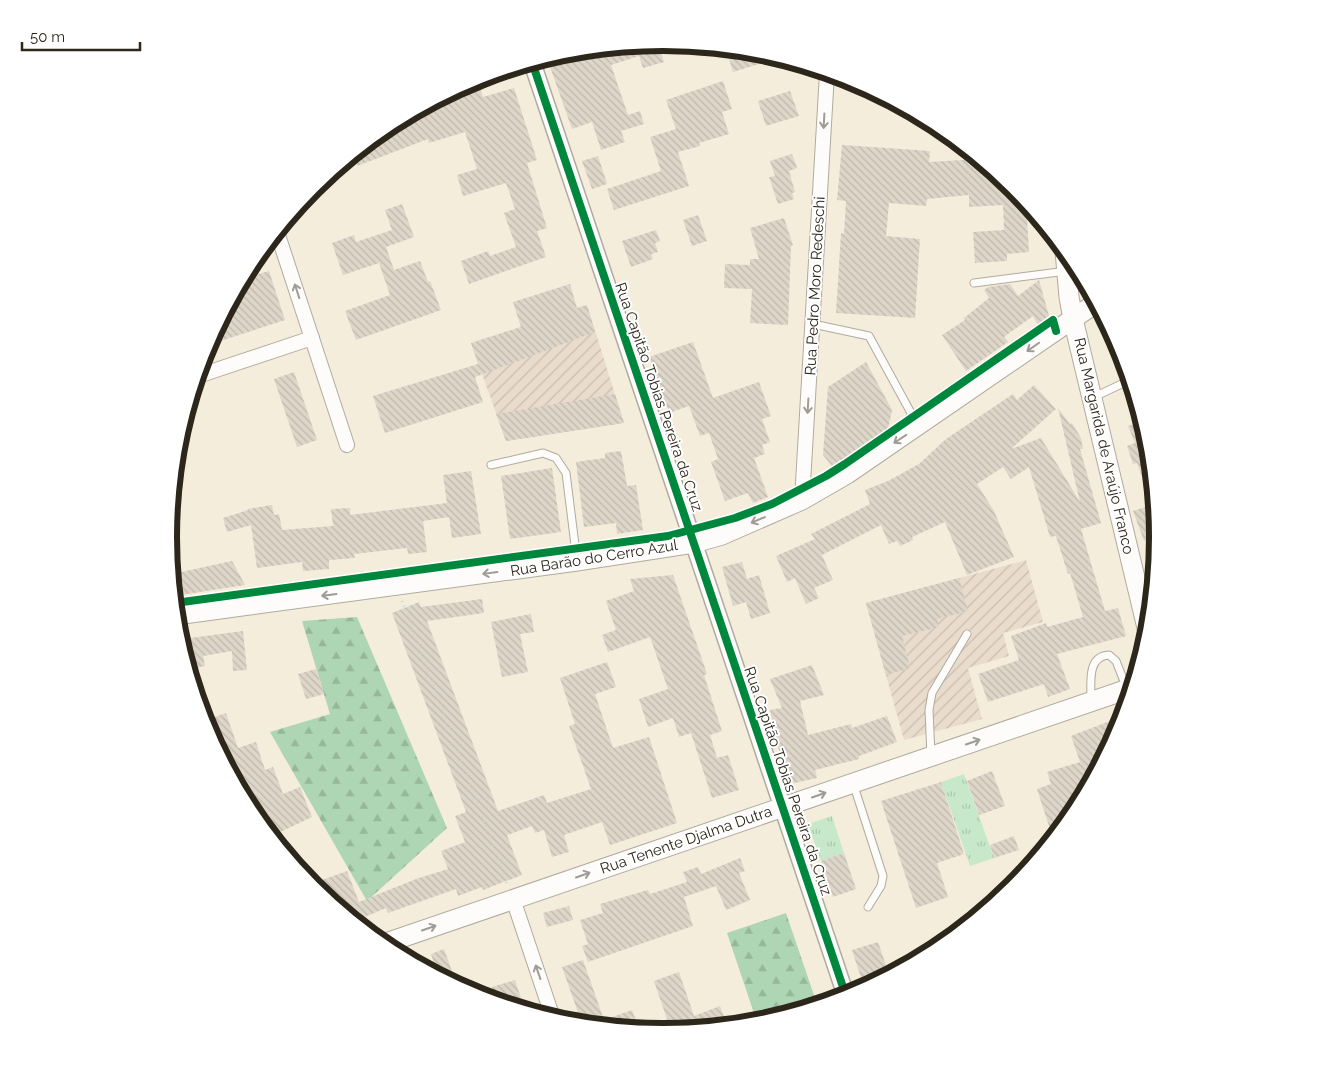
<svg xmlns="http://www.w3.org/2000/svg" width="1326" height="1074" font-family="Raleway,sans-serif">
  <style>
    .industrial { fill: url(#industrial-furrows) }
    .grass { fill: url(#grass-tufts) }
    .forest { fill: url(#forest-firs) }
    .building { fill: url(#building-back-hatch) }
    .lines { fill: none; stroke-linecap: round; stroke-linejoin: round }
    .service-casing { stroke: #b0ab9e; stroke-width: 9 }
    .minor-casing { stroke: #b0ab9e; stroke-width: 16 }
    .tertiary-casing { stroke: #b0ab9e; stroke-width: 19 }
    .secondary-casing { stroke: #b0ab9e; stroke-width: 21 }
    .path { stroke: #d4d2cd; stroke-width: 3; stroke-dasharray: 1 4; stroke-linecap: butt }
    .service { stroke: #fdfcfa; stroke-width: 7 }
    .minor { stroke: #fdfcfa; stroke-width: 14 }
    .tertiary { stroke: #fdfcfa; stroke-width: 16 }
    .secondary { stroke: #fdfcfa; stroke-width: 19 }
    .cycleway-casing { stroke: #fff; stroke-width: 11 }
    .cycleway { stroke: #00873e; stroke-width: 8 }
    .oneway { stroke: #9f9c96 }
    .labels { text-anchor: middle; stroke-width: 4; stroke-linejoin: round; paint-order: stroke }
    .street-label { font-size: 15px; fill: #2c261b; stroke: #fff }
    .rim { fill: none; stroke: #2c261b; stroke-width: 6 }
  </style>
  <defs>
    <pattern id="industrial-furrows" width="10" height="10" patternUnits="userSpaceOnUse" patternTransform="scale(1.25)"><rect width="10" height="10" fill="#eadccd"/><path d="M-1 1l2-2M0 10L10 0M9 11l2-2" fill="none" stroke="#c9bdaf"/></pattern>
    <pattern id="grass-tufts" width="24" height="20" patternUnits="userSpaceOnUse" patternTransform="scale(1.25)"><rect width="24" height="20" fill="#c7e8ca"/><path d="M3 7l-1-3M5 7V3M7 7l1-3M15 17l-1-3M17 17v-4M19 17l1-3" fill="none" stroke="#abc7ad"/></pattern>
    <pattern id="forest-firs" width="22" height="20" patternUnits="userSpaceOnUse" patternTransform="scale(1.25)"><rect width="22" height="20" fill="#aed5b4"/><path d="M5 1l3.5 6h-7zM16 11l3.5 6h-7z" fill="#96b79a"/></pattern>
    <pattern id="building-back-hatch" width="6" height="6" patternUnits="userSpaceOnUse" patternTransform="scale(1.25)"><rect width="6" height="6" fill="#ded6c9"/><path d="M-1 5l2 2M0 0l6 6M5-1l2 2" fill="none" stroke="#bfb8ac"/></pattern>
  </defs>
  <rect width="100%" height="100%" fill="#f4eddc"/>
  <g class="industrial">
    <polygon points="587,305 624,423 506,441 471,343"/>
    <polygon points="1026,560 1043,622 1003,633 1009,656 968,668 982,719 904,740 866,603"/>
  </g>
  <g class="grass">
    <polygon points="964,774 994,858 970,866 941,782"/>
    <polygon points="832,816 844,853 821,861 808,824"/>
  </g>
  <g class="forest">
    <polygon points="357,617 447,828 367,901 270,732 330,714 302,621"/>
    <polygon points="786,913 817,1004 757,1022 727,933"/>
  </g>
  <g class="building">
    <polygon points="664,43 666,48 660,50 664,62 643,68 639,56 611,65 628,115 640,111 644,124 621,131 625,142 601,150 592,122 572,129 547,58 567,52"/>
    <polygon points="726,49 760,52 779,58 733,72"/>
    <polygon points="723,81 732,109 722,112 729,134 699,143 700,146 678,152 689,186 614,210 607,189 661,171 650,137 676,129 666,100"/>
    <polygon points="479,86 483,97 514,88 537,160 527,163 547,228 537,231 546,257 469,284 461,261 488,251 490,256 516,247 504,213 515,209 506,183 463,196 457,175 477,169 465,132 429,143 428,139 357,166 353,155 389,126 439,99"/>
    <polygon points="790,91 799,116 766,126 758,101"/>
    <polygon points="842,145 930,151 929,162 979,159 1013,188 1037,217 1027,218 1029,252 1007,254 1007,261 975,263 973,232 1004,230 1003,205 969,207 969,195 927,199 926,206 889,203 886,236 920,239 915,318 836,313 841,233 844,234 846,201 837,200"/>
    <polygon points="792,154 797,168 789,171 795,192 792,193 794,199 778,204 769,177 775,176 770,161"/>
    <polygon points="598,156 607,184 592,189 582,161"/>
    <polygon points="402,204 414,237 386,247 394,270 420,261 428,282 430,281 441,310 356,340 345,311 390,295 379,263 343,275 332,243 354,235 356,242 392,230 385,210"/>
    <polygon points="698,215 707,241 692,246 683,220"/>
    <polygon points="784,218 793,245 791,246 788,325 750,323 752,289 724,288 725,264 750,265 750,259 759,259 750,228"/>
    <polygon points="656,230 660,241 655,243 658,252 651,254 653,259 631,267 622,241"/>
    <polygon points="269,271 285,320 208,345 243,279"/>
    <polygon points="1039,280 1049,316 1038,325 1033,316 1004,337 1008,342 966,371 942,335 965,320 964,318 989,298 984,290 988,287 1010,284 1018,296"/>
    <polygon points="570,284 577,308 587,305 595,332 475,377 483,402 385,433 373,396 478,364 471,343 521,327 513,302"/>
    <polygon points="693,342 713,398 759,382 771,416 762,419 770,442 762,445 765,454 754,458 768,497 753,503 748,493 725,501 711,462 718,459 709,433 700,436 689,406 669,413 649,357"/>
    <polygon points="866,362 892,410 888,429 832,466 823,455 828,387"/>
    <polygon points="294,372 317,440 297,447 274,379"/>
    <polygon points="1034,385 1056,409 1011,449 1041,438 1080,502 1058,408 1070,424 1072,423 1081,438 1083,449 1080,449 1101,523 1081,529 1105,611 1118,608 1126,636 1057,654 1070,689 1048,697 1044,684 988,702 978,674 1019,660 1011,636 1046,623 1047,627 1083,617 1070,573 1068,574 1056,536 1050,537 1029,467 1011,479 1003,467 977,484 994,511 1014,557 967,575 945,522 912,537 913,540 900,546 897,541 889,544 881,525 822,555 833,580 814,588 819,598 806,604 795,578 787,582 776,556 815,539 811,534 870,504 865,490 888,481 919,464 946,439 1013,394 1017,400"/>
    <polygon points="615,394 624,423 506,441 496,414"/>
    <polygon points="1142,421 1148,441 1154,496 1149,497 1137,463 1133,464 1127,446 1135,443 1128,426"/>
    <polygon points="621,451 627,486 636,485 643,530 617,534 616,523 584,527 576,462 605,458 605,453"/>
    <polygon points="552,468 561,532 510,539 501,476"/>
    <polygon points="471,471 481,534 452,538 449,517 423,521 427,552 408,554 407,548 354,554 355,558 329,560 329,569 303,571 302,562 257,568 251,525 227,532 223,518 248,510 248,509 272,505 274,515 279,514 282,530 333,526 331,509 350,508 350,515 447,503 443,475"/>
    <polygon points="1154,504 1157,537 1144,541 1133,511"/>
    <polygon points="232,561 245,585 174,596 172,574"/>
    <polygon points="742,562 747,579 759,575 770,613 751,619 746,602 733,606 722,567"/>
    <polygon points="673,575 707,674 704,675 722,731 710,735 717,758 728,755 739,790 712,798 691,733 679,737 673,718 648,727 639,699 668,689 650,637 608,652 602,635 616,630 606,601 634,591 630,579"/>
    <polygon points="959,578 968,611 937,619 939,627 902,636 910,668 886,675 866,603"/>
    <polygon points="482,599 484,613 427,621 498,811 544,795 547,803 591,789 569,726 575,724 560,678 607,662 616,687 595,694 613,748 649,737 677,823 610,845 602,822 564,835 569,852 552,857 544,830 535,833 532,826 507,835 522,875 483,890 482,887 458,896 456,889 388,913 386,908 355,921 311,884 347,871 359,902 416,879 448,869 441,851 465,842 455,816 466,812 392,613 419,602 421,607"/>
    <polygon points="531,614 534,632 520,634 528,672 502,677 491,622"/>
    <polygon points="243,631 247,670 233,671 232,651 203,656 205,666 189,669 183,639"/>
    <polygon points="812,665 824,695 800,701 808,735 851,724 852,728 887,716 897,742 859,756 859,759 815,770 817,778 794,783 786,779 778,746 770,710 782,708 770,679"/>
    <polygon points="316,669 324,694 306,699 298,674"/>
    <polygon points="226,713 238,748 256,742 265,770 273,767 283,794 300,787 312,817 272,836 266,829 255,804 249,806 206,726 204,721"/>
    <polygon points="1123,716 1120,726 1074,812 1060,829 1051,832 1037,789 1051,784 1047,772 1080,762 1071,736"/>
    <polygon points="992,771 1005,806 979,815 967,781"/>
    <polygon points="941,782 964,854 937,863 948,897 916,908 881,801"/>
    <polygon points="1014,836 1019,850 994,858 990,845"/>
    <polygon points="844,853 856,889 833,897 821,861"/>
    <polygon points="740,858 745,871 739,873 750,900 726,910 716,886 684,897 693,926 588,962 582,946 588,944 580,920 603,913 600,904 648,890 650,894 687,882 683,872 698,867 701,874"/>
    <polygon points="569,906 573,920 547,927 543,913"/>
    <polygon points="878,942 889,974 864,987 852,950"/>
    <polygon points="444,949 457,985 427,969 435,966 431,954"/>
    <polygon points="583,960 604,1020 632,1010 639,1029 582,1024 562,967"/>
    <polygon points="679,972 694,1016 720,1006 727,1025 664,1031 663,1027 669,1025 654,981"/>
    <polygon points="515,980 523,1004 515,1006 496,1001 492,987"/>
  </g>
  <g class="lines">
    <g class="service-casing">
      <g id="service">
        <polyline points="963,152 969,151"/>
        <polyline points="974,283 1067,271"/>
        <polyline points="813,324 869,336 917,424"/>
        <polyline points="1092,398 1130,380"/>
        <polyline points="491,465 543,453 556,458 566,473 577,561"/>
        <path d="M1091,699C1091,683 1087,656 1109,655L1116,661L1127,689"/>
        <polyline points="931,756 929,710 932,693 967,634"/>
        <polyline points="853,783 883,876 881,886 868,907"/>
      </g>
    </g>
    <g class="minor-casing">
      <g id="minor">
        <polyline points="277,232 347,445"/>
        <polyline points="198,376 312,338"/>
        <polyline points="802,500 827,73"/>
        <polyline points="513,899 553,1018"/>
      </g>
    </g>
    <g class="tertiary-casing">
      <polyline id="tertiary" points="532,62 846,996"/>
    </g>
    <g class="secondary-casing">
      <g id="secondary">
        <polyline points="1065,251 1069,297 1073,319 1148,632"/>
        <polyline points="176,615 577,561 694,543 722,535 802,500 847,474 1096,303"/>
        <polyline points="383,944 1131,688"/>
      </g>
    </g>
    <polyline class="path" points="402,601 508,886"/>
    <use href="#service" class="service"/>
    <use href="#minor" class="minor"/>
    <use href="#tertiary" class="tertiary"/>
    <use href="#secondary" class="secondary"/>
    <g class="cycleway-casing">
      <g id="cycleway">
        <polyline points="532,62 846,996"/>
        <polyline points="175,603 668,536 735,518 772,504 826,476 845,464 1053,320 1056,331"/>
      </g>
    </g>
    <use href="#cycleway" class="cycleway"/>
  </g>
  <defs><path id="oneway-shaft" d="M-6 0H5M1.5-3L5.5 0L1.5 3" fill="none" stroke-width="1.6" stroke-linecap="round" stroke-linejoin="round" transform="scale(1.25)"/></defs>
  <g class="oneway">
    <use href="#oneway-shaft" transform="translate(824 121) rotate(93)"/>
    <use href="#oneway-shaft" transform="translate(297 291) rotate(-108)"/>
    <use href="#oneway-shaft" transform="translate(1033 347) rotate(145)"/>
    <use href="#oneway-shaft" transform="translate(808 406) rotate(93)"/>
    <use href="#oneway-shaft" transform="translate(900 439) rotate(146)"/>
    <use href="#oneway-shaft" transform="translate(758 520) rotate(157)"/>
    <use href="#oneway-shaft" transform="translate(490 573) rotate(172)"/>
    <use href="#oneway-shaft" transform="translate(329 595) rotate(173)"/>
    <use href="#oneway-shaft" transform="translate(973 742) rotate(-19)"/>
    <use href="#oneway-shaft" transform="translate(819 795) rotate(-19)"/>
    <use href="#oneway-shaft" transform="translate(583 875) rotate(-19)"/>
    <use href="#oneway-shaft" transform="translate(429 928) rotate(-19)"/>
    <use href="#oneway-shaft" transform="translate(538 972) rotate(-109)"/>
  </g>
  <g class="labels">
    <g class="street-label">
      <text transform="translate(815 286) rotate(-87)" y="5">Rua Pedro Moro Redeschi</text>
      <text transform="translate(659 397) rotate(71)" y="5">Rua Capitão Tobias Pereira da Cruz</text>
      <text transform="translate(1104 446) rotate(77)" y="5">Rua Margarida de Araújo Franco</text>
      <text transform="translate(594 558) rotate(-9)" y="5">Rua Barão do Cerro Azul</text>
      <text transform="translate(788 781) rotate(71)" y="5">Rua Capitão Tobias Pereira da Cruz</text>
      <text transform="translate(686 840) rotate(-19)" y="5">Rua Tenente Djalma Dutra</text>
    </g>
  </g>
  <path d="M0 0H1326V1074H0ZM177 537a486 486 0 1 1 972 0a486 486 0 1 1-972 0Z" fill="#fff" fill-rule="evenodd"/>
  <path class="rim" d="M177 537a486 486 0 1 1 972 0a486 486 0 1 1-972 0Z"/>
  <path d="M22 42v8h118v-8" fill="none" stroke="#2c261b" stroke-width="2.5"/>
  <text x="30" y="42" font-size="15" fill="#2c261b" stroke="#ffffff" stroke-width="4" paint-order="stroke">50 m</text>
</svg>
